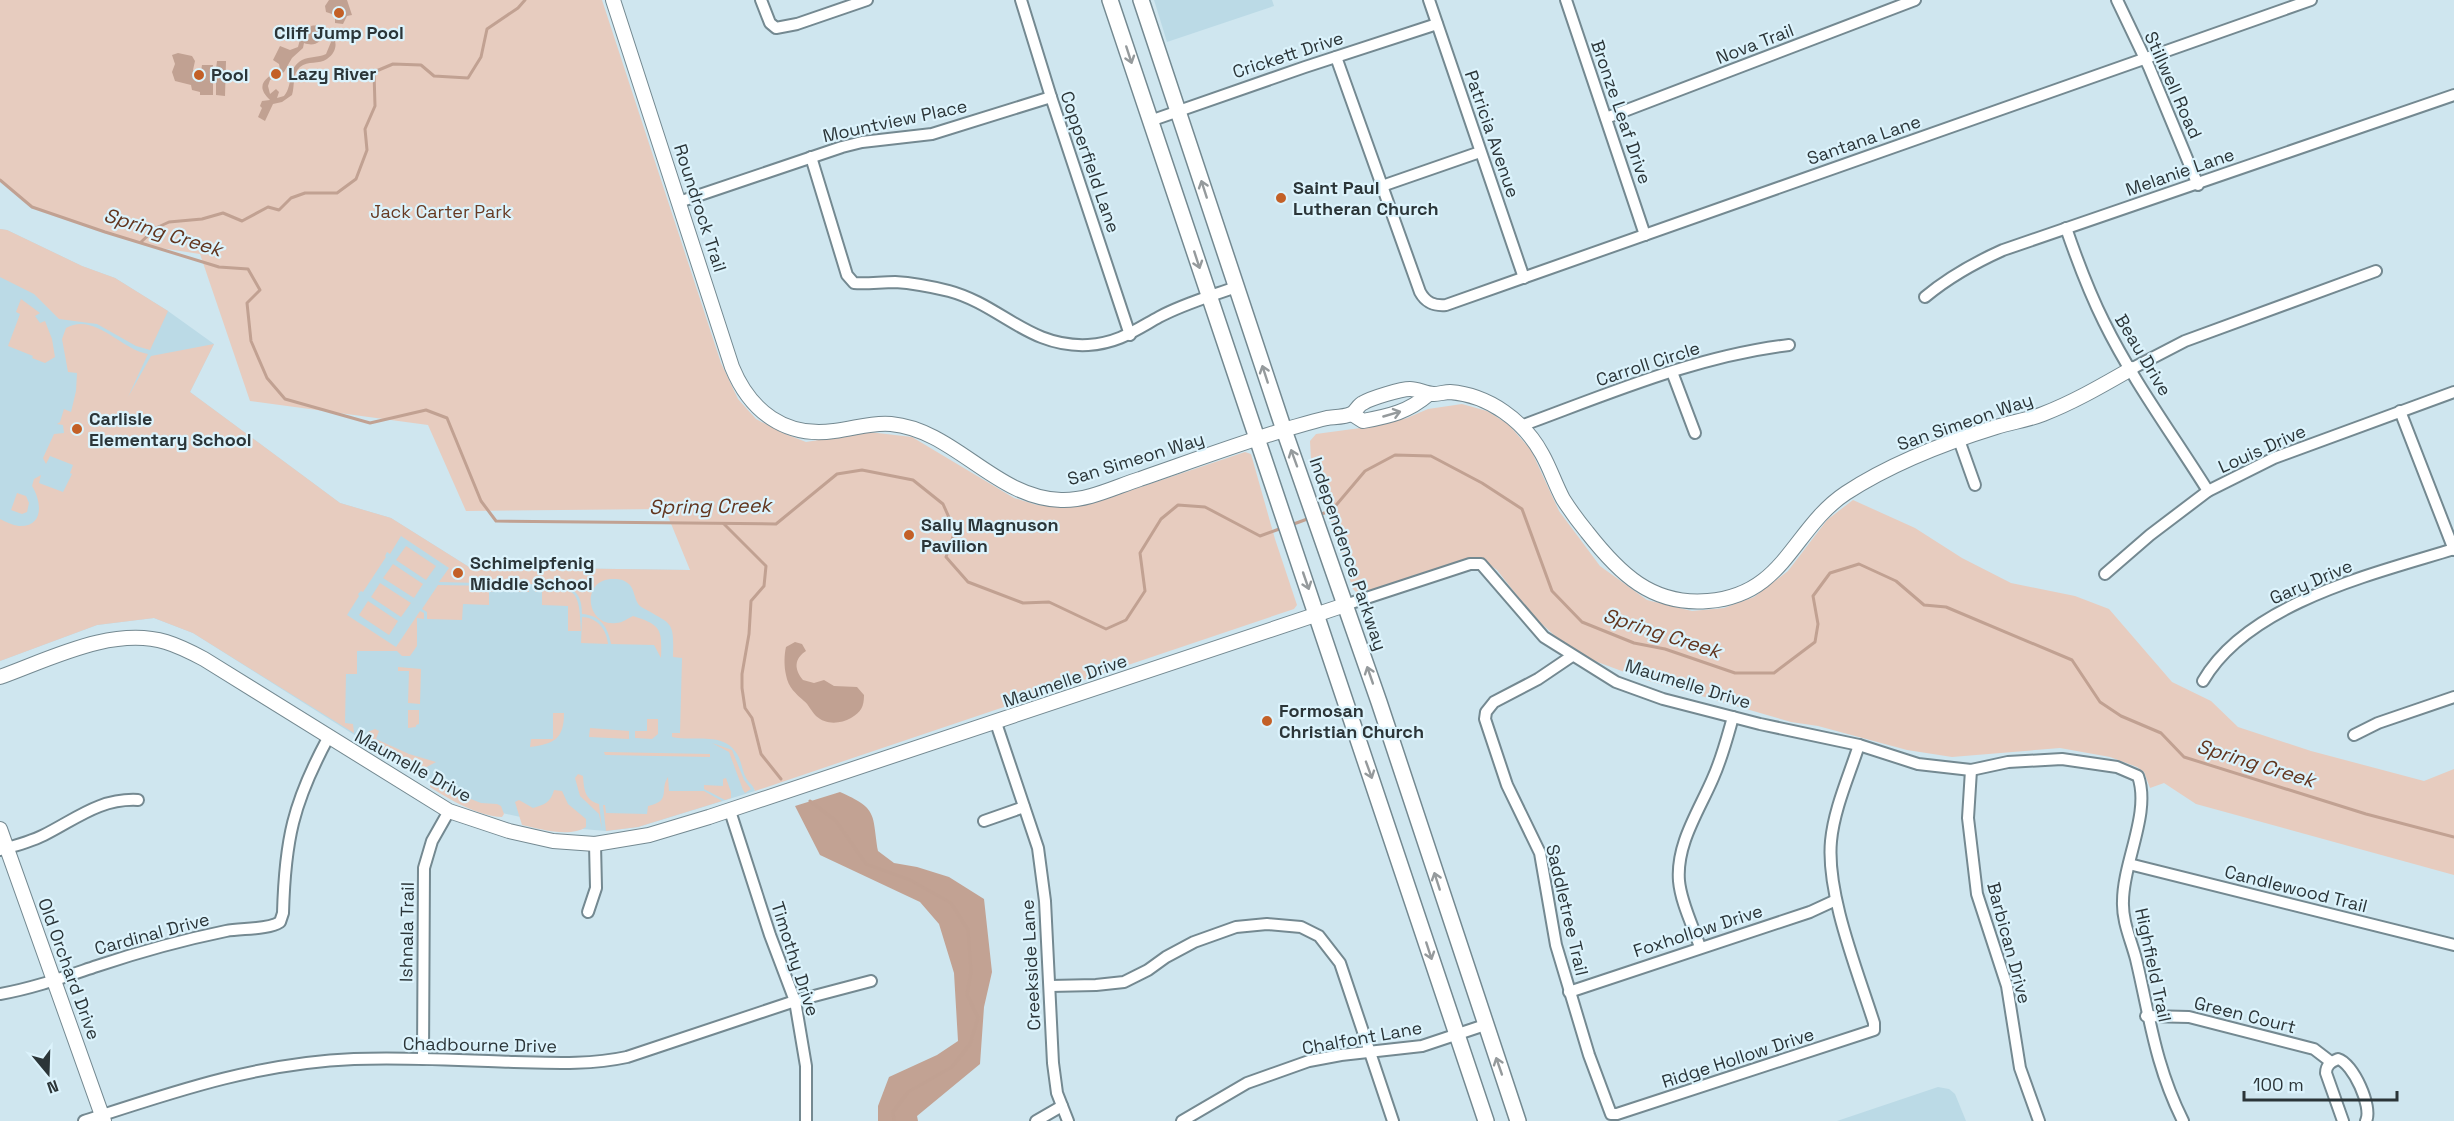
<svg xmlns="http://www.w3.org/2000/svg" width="2454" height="1121" font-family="'Space Grotesk',sans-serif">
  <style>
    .built { fill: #bbdae6 }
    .green { fill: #e7ccbf }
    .forest { fill: #c2a293 }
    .water { fill: #c1a192; fill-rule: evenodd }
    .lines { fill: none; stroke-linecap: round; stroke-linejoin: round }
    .stream { stroke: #c1a192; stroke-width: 3 }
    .minor-casing { stroke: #748991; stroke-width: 14 }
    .tertiary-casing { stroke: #748991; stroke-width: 16 }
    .secondary-casing { stroke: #748991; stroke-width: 18 }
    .minor { stroke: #fff; stroke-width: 10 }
    .tertiary { stroke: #fff; stroke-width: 14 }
    .secondary { stroke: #fff; stroke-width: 15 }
    .oneway { stroke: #959a9c }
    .poi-dot { fill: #c36027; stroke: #dcf3fc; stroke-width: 2 }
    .labels { text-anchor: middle; stroke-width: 4.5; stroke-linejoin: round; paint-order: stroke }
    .poi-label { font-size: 18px; font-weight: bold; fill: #2b3538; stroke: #dcf3fc; text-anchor: start }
    .street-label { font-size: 18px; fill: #2b3538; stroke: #dcf3fc }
    .park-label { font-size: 18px; fill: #683b23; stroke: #dcf3fc }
    .water-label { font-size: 20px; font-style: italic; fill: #62351e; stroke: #dcf3fc }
  </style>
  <rect width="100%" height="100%" fill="#cfe6ef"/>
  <g class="built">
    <polygon points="1154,0 1272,0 1274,6 1167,42"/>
    <polygon points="0,229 7,230 82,266 115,278 168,311 214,344 190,392 340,503 391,518 469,567 690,570 755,791 638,827 606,831 571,828 493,811 440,789 193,633 154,618 97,625 0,661"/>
    <polygon points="1938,1087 1949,1089 1955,1094 1966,1121 1837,1121"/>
  </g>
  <g class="green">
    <path d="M0,0H602L721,363L738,399L756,419L783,433L806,442L869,432L912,437L1014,498L1037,505L1060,507L1090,504L1245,452L1251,454L1275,539L1297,605L1294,609L755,791C753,784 748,783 745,776C742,769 741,760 737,754C724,731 692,742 672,737V733H680L682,658L673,657C674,621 673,625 643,608C632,602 637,588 626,582C622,579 618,579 613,579C580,579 586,627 616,623C623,623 628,618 633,616C662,625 662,630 661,658L654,645L611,644C608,627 600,615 582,614C582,599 578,590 563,585L439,582L449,568L401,536L390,554L387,552L385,556L386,557L363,592L361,591L358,594L359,596L347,615L396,647L420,611L424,613V619L417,618V646L410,656H402L397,651H357V674H346L345,723L353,724L354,733L193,633L154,618L97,625L0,661V519C6,522 12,525 19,526C44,527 42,502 32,486L34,479L41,475L39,483L63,492L72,474L70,473L73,465L50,456L46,464L43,458L54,434L64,433L63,425L57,424L60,422L64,409L71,412L76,391L77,373L68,372L62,339L66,328C95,312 121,350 148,354L128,397L151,356L214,344L190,392L340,503L391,518L469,567L690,570L665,509L466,511L428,425L250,401L200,254L154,247L32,207L0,180Z"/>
    <polygon points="0,229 7,230 82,266 115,278 168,311 150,350 136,346 97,324 59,319 34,294 0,277"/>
    <polygon points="21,299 40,313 35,316 40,323 45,321 52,339 55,357 45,363 32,358 33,356 8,346 20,314 16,312"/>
    <polygon points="1462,404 1487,411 1508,424 1531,450 1559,511 1600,566 1647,600 1692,611 1724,608 1754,597 1788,571 1827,520 1853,500 1915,528 1962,558 2011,583 2075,596 2109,609 2172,682 2211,701 2238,727 2311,751 2424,781 2454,769 2454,875 2196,804 2164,783 2150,788 2144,772 2137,767 2110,757 2060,748 1952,757 1907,750 1818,726 1791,722 1646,680 1584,657 1554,635 1533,616 1497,570 1479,557 1465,560 1359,595 1353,589 1311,460 1310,441 1316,434 1375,426 1407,418 1428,409"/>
    <polygon points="17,493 26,496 29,503 27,512 22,514 11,510"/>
    <polygon points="406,546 436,566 426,580 396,560"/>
    <polygon points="393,564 423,584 414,598 383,578"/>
    <polygon points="380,583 411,603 401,617 371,597"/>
    <polygon points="438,585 495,586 495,591 489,592 489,605 463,604 462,620 427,619 427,612 422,609"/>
    <polygon points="501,586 529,587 529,592 501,591"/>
    <path d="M535,587C578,586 579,591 581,631H568V606L542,605V592H535Z"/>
    <polygon points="368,601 398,621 389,635 359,615"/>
    <path d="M582,617C598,618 606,629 608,644L581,643Z"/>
    <polygon points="398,667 421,669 420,704 408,703 409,671 398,671"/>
    <polygon points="408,710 419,710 419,724 416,725 416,727 408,728"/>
    <path d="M553,713H564C564,739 554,744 530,747L531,739H553Z"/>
    <polygon points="647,719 658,719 658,734 652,739 635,738 635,731 647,731"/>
    <polygon points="590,728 629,731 629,739 589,737"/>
    <polygon points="375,729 379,731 376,739 409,754 436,762 414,774 369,751 367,742 363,742 368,732"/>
    <polygon points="712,743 732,750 744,780 751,789 745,793 743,790 729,752"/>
    <polygon points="604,752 710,754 710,757 605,755"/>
    <path d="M578,774L583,776C584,790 585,800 599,804L602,829L599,814L580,796L575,778Z"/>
    <path d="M668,777L669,791H704L722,801L638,827L606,831L603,805H605L606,813L647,814L648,806C672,801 659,790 668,777Z"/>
    <polygon points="726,778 731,792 731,798 725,800 704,789 704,785 723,786 723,779"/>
    <path d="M436,781L448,788V790L481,803L497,804L501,806L504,814L502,817C478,816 450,800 430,787V783Z"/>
    <path d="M554,790L562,791L568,804L586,819V827C570,838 540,829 522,825L515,802L519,800L533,808C544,805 551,802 554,790Z"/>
  </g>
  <path class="forest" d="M840,792C878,809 872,813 878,851L894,863L917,867L949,877L984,899L992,972L984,1007L980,1064L917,1116L918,1121H878V1106L889,1077L937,1055L958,1041L954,973L939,924L920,902L820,855L795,806Z"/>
  <g class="water">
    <polygon points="329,0 347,0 352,15 347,16 343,24 335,23 335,15 326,12 325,6"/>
    <path d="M311,26C330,22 346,46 327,59C319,65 308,60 300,67C292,74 295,86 292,95L282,102L273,104L265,121L258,117L262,108L260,106L262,101L270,100C253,84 268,77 280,69L279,64L273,60L280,46L290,50L298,47L301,36ZM326,34L331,42L326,54C318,58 310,56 302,60C286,69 294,84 284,96L277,98L279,92L276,89L270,94L268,86L270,80L284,72L292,58L303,48L304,43C315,47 320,42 326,34Z"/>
    <polygon points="178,53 192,56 195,61 193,70 196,73 201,71 202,65 213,65 213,69 216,69 217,61 226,61 225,96 216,95 216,82 213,82 213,95 200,95 200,92 192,90 191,85 175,81 172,72 175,64 172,55"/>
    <path d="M795,642L802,644L806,651C794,659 794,669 803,680L814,683L824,680L834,686L857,687L864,695C864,707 861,712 851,718C840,724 826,725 816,716C811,711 809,705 804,701C796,694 788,687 786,675C784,667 784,655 786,647Z"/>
  </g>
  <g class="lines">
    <g class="stream">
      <polyline points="0,180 32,207 105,232 219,267 248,269 260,290 247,303 251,341 267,378 285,399 370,423 426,410 447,418 481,501 496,521 776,524 837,474 862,470 913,480 943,504 955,531 946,557 968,582 1023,603 1049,602 1106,629 1126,620 1145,591 1140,553 1161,519 1178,505 1205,507 1260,536 1282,528"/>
      <polyline points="141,242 156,228 169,222 202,219 223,213 242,221 268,207 279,210 291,198 305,193 337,193 356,179 367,150 365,129 375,106 374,72 393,64 421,65 434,76 468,78 481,57 487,29 518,8 525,0"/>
      <polyline points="1319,515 1332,510 1365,471 1395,455 1431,456 1482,483 1522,509 1552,591 1582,622 1634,643 1665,649 1735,673 1774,673 1815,642 1818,624 1813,596 1830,573 1859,564 1896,581 1924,605 1946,607 2072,660 2100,702 2121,716 2161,733 2184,757 2366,814 2454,837"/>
      <polyline points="724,524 766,566 764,586 751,601 749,634 742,674 742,688 745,708 752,718 761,754 781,779"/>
      <polyline points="1291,525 1310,518"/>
      <polyline points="810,801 836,821 866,864 910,880 951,903 968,930 971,972 967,994 978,1018 970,1044 952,1067 908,1092 893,1112 894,1121"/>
    </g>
    <g class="minor-casing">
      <g id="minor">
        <polyline points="761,0 770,23 776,28 797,24 867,0"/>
        <polyline points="1021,0 1051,97 1130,335"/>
        <polyline points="1429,0 1524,278"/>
        <polyline points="1566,0 1645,235"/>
        <polyline points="2117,0 2149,67 2198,185"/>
        <path d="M1336,57L1420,292C1426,303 1434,306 1446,305L2311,0"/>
        <polyline points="1606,118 1915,0"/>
        <polyline points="1150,121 1305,67 1437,24"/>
        <path d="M811,157L847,275L854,283C867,284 881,282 895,282C912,283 933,287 949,291C1001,305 1029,348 1088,345C1118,343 1134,331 1159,317C1183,304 1211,296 1236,287"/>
        <polyline points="1382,186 1480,152"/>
        <polyline points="679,202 842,147 862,142 932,134 1051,97"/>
        <path d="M2066,228C2077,260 2089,292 2104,322C2133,381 2173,435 2208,491"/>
        <path d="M1925,297C1949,277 1974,263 2003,250L2454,95"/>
        <polyline points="2131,369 2185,341 2376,271"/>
        <polyline points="1672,372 1695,433"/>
        <polyline points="2400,411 2454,550"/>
        <path d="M1521,426C1608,394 1696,356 1789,345"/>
        <polyline points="1959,440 1975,485"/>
        <polyline points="2105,574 2150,535 2208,491 2274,458 2454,392"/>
        <path d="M1345,605L1470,564H1481L1544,637L1616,682L1663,699L1760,724L1859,745L1918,764L1971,770L2008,762L2062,759L2117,767L2138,776C2151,813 2123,862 2123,901C2122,921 2131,940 2136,959C2150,1018 2155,1065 2183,1121"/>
        <path d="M1572,656L1538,679L1494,702L1486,712L1485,719L1507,785L1540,853L1556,945L1589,1055L1611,1114H1617L1874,1030V1023C1858,972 1826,894 1831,841C1834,809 1849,776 1859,745"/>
        <path d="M2203,681C2248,603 2373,574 2454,549"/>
        <polyline points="996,723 1038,848 1045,901 1053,1063 1057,1093 1068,1121"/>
        <polyline points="2354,735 2378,723 2454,697"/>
        <polyline points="1971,770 1968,818 1977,894 2007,986 2020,1068 2039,1121"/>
        <polyline points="730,811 770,935 795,1001 806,1066 806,1121"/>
        <polyline points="984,821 1024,807"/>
        <path d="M0,850C15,846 30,842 44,835C76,819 100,798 138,800"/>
        <polyline points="2129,864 2454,945"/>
        <polyline points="588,912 596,888 595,844"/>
        <path d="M1700,947C1693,926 1681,903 1679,881C1676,844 1699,811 1713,778C1722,758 1727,738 1733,717"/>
        <polyline points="1050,986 1096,985 1124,982 1148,970 1166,957 1194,942 1236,927 1267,924 1301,927 1319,936 1340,963 1393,1121"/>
        <polyline points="1569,992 1810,912 1836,900"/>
        <path d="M0,994C34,988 64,977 97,966C139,952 182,940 226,931C241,928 268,930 280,922L283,913C285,840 293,803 328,738"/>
        <polyline points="2146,1016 2189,1017 2314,1049 2331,1062"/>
        <polyline points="423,1059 424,868 432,841 449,811"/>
        <path d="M84,1121C176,1091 257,1063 354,1059C407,1057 461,1060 514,1062C552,1063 590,1065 627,1057L795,1001L871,981"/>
        <polyline points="1036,1121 1062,1106"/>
        <polyline points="1182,1121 1247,1083 1309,1061 1341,1055 1422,1046 1485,1025"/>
        <path d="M2343,1121L2326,1073C2326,1065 2331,1062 2338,1059C2353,1063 2373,1107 2366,1121"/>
      </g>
    </g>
    <g class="tertiary-casing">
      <g id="tertiary">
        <path d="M613,0L732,367C750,411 785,438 834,431C854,429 871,422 891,424C955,430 995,498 1061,500C1088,501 1115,487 1140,479C1189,462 1238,444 1287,429C1301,425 1314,421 1327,418C1334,417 1345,417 1351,414C1356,412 1358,405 1363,403C1371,398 1401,389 1410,389C1418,389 1426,394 1434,394C1439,394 1445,392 1450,392C1489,395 1524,421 1542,454C1550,468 1555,484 1563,499C1570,510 1578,521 1587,532C1619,573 1652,606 1708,601C1785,595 1792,529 1846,493C1892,463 1944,443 1996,427C2012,422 2028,420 2043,414C2074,402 2103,385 2131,369"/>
        <path d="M1352,414L1363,421C1390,416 1408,412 1429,394"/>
        <path d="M0,677C50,659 113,626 166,642C179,646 191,652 204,659L449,811L509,831L553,841L595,844L649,835L709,817L1345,605"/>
        <polyline points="0,829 104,1121"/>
      </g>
    </g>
    <g class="secondary-casing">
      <g id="secondary">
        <polyline points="1110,0 1486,1121"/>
        <polyline points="1141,0 1284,430 1379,702 1518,1121"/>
      </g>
    </g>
    <use href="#minor" class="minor"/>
    <use href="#tertiary" class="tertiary"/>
    <use href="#secondary" class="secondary"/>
  </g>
  <defs><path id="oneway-shaft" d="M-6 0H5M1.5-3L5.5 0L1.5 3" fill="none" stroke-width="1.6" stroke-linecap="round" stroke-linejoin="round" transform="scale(1.5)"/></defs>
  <g class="oneway">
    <use href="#oneway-shaft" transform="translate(1129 55) rotate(72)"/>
    <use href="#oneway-shaft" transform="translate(1204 189) rotate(-108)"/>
    <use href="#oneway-shaft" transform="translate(1197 260) rotate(72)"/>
    <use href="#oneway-shaft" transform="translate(1265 374) rotate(-108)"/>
    <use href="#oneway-shaft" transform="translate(1392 414) rotate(-16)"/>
    <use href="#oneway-shaft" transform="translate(1294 458) rotate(-110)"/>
    <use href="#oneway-shaft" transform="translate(1306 581) rotate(71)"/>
    <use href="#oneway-shaft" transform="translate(1370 675) rotate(-109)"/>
    <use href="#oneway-shaft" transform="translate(1369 770) rotate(70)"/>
    <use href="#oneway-shaft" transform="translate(1437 881) rotate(-108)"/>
    <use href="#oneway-shaft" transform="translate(1429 951) rotate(72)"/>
    <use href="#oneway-shaft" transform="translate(1499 1066) rotate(-109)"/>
  </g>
  <g class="poi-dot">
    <circle cx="339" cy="13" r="6"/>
    <circle cx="276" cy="74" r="6"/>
    <circle cx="199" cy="75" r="6"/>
    <circle cx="1281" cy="198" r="6"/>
    <circle cx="77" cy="429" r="6"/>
    <circle cx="909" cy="535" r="6"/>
    <circle cx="458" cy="573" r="6"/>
    <circle cx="1267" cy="721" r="6"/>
  </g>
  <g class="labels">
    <g class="poi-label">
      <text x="339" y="39" text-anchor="middle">Cliff Jump Pool</text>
      <text x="288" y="80">Lazy River</text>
      <text x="211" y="81">Pool</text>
      <text x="1293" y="194">Saint Paul<tspan x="1293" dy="21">Lutheran Church</tspan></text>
      <text x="89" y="425">Carlisle<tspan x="89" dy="21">Elementary School</tspan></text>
      <text x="921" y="531">Sally Magnuson<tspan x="921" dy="21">Pavilion</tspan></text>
      <text x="470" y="569">Schimelpfenig<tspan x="470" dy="21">Middle School</tspan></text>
      <text x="1279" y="717">Formosan<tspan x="1279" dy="21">Christian Church</tspan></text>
    </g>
    <g class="street-label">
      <text transform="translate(1755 44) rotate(-21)" y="6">Nova Trail</text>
      <text transform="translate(1288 55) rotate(-18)" y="6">Crickett Drive</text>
      <text transform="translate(2173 85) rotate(66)" y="6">Stillwell Road</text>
      <text transform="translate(1621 112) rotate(71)" y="6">Bronze Leaf Drive</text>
      <text transform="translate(895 121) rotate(-12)" y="6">Mountview Place</text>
      <text transform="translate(1492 134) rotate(71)" y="6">Patricia Avenue</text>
      <text transform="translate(1864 140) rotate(-19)" y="6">Santana Lane</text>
      <text transform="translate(1090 162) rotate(71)" y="6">Copperfield Lane</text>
      <text transform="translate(2180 172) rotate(-19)" y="6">Melanie Lane</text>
      <text transform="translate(700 208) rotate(72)" y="6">Roundrock Trail</text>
      <text transform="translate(2143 355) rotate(59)" y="6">Beau Drive</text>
      <text transform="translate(1648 364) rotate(-18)" y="6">Carroll Circle</text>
      <text transform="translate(1965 422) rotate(-19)" y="6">San Simeon Way</text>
      <text transform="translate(2262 449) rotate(-24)" y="6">Louis Drive</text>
      <text transform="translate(1136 459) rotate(-17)" y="6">San Simeon Way</text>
      <text transform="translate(1348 554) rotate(71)" y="6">Independence Parkway</text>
      <text transform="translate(2311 582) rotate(-23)" y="6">Gary Drive</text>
      <text transform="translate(1065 681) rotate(-19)" y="6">Maumelle Drive</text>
      <text transform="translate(1688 684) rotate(17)" y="6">Maumelle Drive</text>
      <text transform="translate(413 766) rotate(29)" y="6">Maumelle Drive</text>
      <text transform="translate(2296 889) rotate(14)" y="6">Candlewood Trail</text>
      <text transform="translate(1567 910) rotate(77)" y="6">Saddletree Trail</text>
      <text transform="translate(1698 931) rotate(-18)" y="6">Foxhollow Drive</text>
      <text transform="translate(407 932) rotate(-89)" y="6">Ishnala Trail</text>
      <text transform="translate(152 934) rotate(-15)" y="6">Cardinal Drive</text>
      <text transform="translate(2009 943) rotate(75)" y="6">Barbican Drive</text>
      <text transform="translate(795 959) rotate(72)" y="6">Timothy Drive</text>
      <text transform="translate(1031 965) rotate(-93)" y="6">Creekside Lane</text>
      <text transform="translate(2153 965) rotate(78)" y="6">Highfield Trail</text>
      <text transform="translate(69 969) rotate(70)" y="6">Old Orchard Drive</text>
      <text transform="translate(2245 1015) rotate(14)" y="6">Green Court</text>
      <text transform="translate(1362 1038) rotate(-10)" y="6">Chalfont Lane</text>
      <text transform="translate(480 1045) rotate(1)" y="6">Chadbourne Drive</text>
      <text transform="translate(1738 1058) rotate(-18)" y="6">Ridge Hollow Drive</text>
    </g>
    <g class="park-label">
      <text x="441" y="218">Jack Carter Park</text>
    </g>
    <g class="water-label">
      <text transform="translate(163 232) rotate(17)" y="7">Spring Creek</text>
      <text transform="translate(710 506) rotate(-1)" y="7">Spring Creek</text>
      <text transform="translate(1662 633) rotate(18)" y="7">Spring Creek</text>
      <text transform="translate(2256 763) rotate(17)" y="7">Spring Creek</text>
    </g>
  </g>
  <g transform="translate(48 1073) rotate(161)" stroke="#dcf3fc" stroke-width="4.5" paint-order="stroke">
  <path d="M0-4.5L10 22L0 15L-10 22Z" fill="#2b3538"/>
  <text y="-9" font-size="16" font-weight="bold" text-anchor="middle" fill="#2b3538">N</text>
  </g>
  <path d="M2244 1091v9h153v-9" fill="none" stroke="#2b3538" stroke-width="3"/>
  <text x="2253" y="1091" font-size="18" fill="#2b3538" stroke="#dcf3fc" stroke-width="4.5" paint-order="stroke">100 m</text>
</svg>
